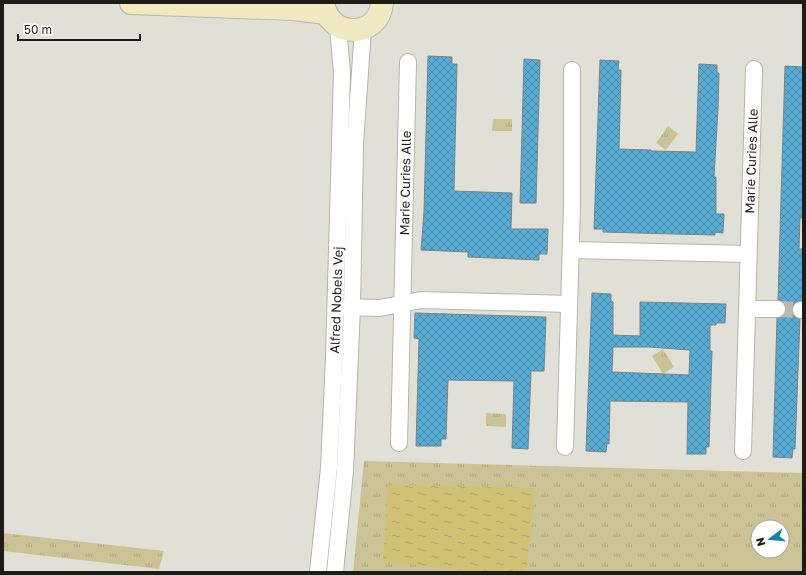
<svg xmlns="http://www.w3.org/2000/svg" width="806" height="575" font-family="'Golos Text',sans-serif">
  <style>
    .grass { fill: url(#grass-tufts); fill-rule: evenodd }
    .garden { fill: #cbc395 }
    .water { fill: url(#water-ripples) }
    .building { fill: url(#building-cross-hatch); stroke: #798388; fill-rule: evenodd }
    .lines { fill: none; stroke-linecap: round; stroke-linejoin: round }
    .street-tunnel { stroke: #bab9b0; stroke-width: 16; stroke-dasharray: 16 8; stroke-linecap: butt }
    .street-casing { stroke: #b6b5ab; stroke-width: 18 }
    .secondary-casing { stroke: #b6b5ab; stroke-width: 24 }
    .street { stroke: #fff; stroke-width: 16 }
    .secondary { stroke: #f0eac2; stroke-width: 22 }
    .labels { text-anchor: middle; stroke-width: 3; stroke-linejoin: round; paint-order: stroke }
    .street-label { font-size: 13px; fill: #1d1c19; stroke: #fff }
  </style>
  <defs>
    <pattern id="grass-tufts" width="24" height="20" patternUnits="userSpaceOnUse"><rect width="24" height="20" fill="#cbc395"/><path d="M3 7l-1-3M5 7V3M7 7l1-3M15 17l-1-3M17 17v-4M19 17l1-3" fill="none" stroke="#aea780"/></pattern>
    <pattern id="water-ripples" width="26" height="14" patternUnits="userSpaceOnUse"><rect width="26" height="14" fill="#cfc275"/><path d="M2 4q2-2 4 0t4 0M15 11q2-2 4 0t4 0" fill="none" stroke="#b1a665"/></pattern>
    <pattern id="building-cross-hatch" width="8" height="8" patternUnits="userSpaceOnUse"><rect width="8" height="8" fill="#59acd3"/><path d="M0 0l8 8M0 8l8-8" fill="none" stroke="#498baa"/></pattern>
  </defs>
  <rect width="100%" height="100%" fill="#e1e0d6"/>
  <g class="grass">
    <polygon points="493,119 512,119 512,131 492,131"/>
    <polygon points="668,126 678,134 666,150 656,143"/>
    <polygon points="663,349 674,367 663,374 652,356"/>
    <polygon points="486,413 506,414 506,427 486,426"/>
    <path d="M364,461L803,473V572H353ZM758,527H782V551H758Z"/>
    <polygon points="3,533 164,551 159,569 3,551"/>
  </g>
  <polygon class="garden" points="729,548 803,554 803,572 728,572"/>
  <polygon class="water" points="388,485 535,488 526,572 473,572 383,561"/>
  <g class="building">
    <polygon points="428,56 452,57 452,64 457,64 454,191 512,193 511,229 548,229 547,254 539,254 539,260 468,257 468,252 421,250 424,212"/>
    <polygon points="524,59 540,60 536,203 520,203"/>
    <polygon points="600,60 619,61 618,70 621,70 619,149 651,150 651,151 696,152 699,64 717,65 717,73 719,73 718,109 714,177 716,177 716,214 724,214 723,233 715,232 715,235 674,234 603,232 603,229 594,229"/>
    <polygon points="785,66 803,67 803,200 802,218 800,218 799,249 802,249 803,300 796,302 793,306 792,310 793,315 796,318 800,319 795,449 793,449 792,458 773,457 777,318 782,317 785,313 786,309 785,304 782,301 778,300"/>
    <path d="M592,293L611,294V301L613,302V335L640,336V302L726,304L725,323H716V325H710V351H712L709,447H706V454H687L688,402L610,401L609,444L607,443L606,452L586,451ZM613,347H648L690,350L689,375L612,372Z"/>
    <polygon points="415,313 546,317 544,371 531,371 528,449 512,448 514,381 448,380 446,439 441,439 441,446 416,446 419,339 414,338"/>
  </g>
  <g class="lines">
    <polyline class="street-tunnel" points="777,309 801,310"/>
    <g class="street-casing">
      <g id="street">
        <polyline points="571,250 748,254"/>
        <polyline points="341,307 380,308 421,300 569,304"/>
        <polyline points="747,309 777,309"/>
        <polyline points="801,310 803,310"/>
        <polyline points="399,443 408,62"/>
        <polyline points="565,447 572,205 572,70"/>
        <polyline points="743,451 754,69"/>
        <polyline points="318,572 329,468 334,357 342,72 338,27"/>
        <polyline points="335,572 345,471 352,307 355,144 363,29"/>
      </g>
    </g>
    <g class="secondary-casing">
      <g id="secondary">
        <polyline points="131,3 293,9 326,13"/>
        <path d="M323,3C329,39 379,39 382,3"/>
      </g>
    </g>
    <use href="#street" class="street"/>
    <use href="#secondary" class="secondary"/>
  </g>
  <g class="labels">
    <g class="street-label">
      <text transform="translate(751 161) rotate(-88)" y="5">Marie Curies Alle</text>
      <text transform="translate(405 183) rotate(-89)" y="5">Marie Curies Alle</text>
      <text transform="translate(336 300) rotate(-88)" y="5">Alfred Nobels Vej</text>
    </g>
  </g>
  <rect width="806" height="575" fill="none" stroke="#1d1c19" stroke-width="8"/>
  <g transform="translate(770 539) rotate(254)"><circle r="19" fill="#ffffff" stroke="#a5a4a3"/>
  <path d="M0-3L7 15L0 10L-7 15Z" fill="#1681a9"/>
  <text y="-6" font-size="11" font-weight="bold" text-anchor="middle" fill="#1d1c19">N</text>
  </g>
  <path d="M18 34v6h122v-6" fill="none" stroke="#1d1c19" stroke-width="2"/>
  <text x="24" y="34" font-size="12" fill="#1d1c19" stroke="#ffffff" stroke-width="3" paint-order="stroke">50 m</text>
</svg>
